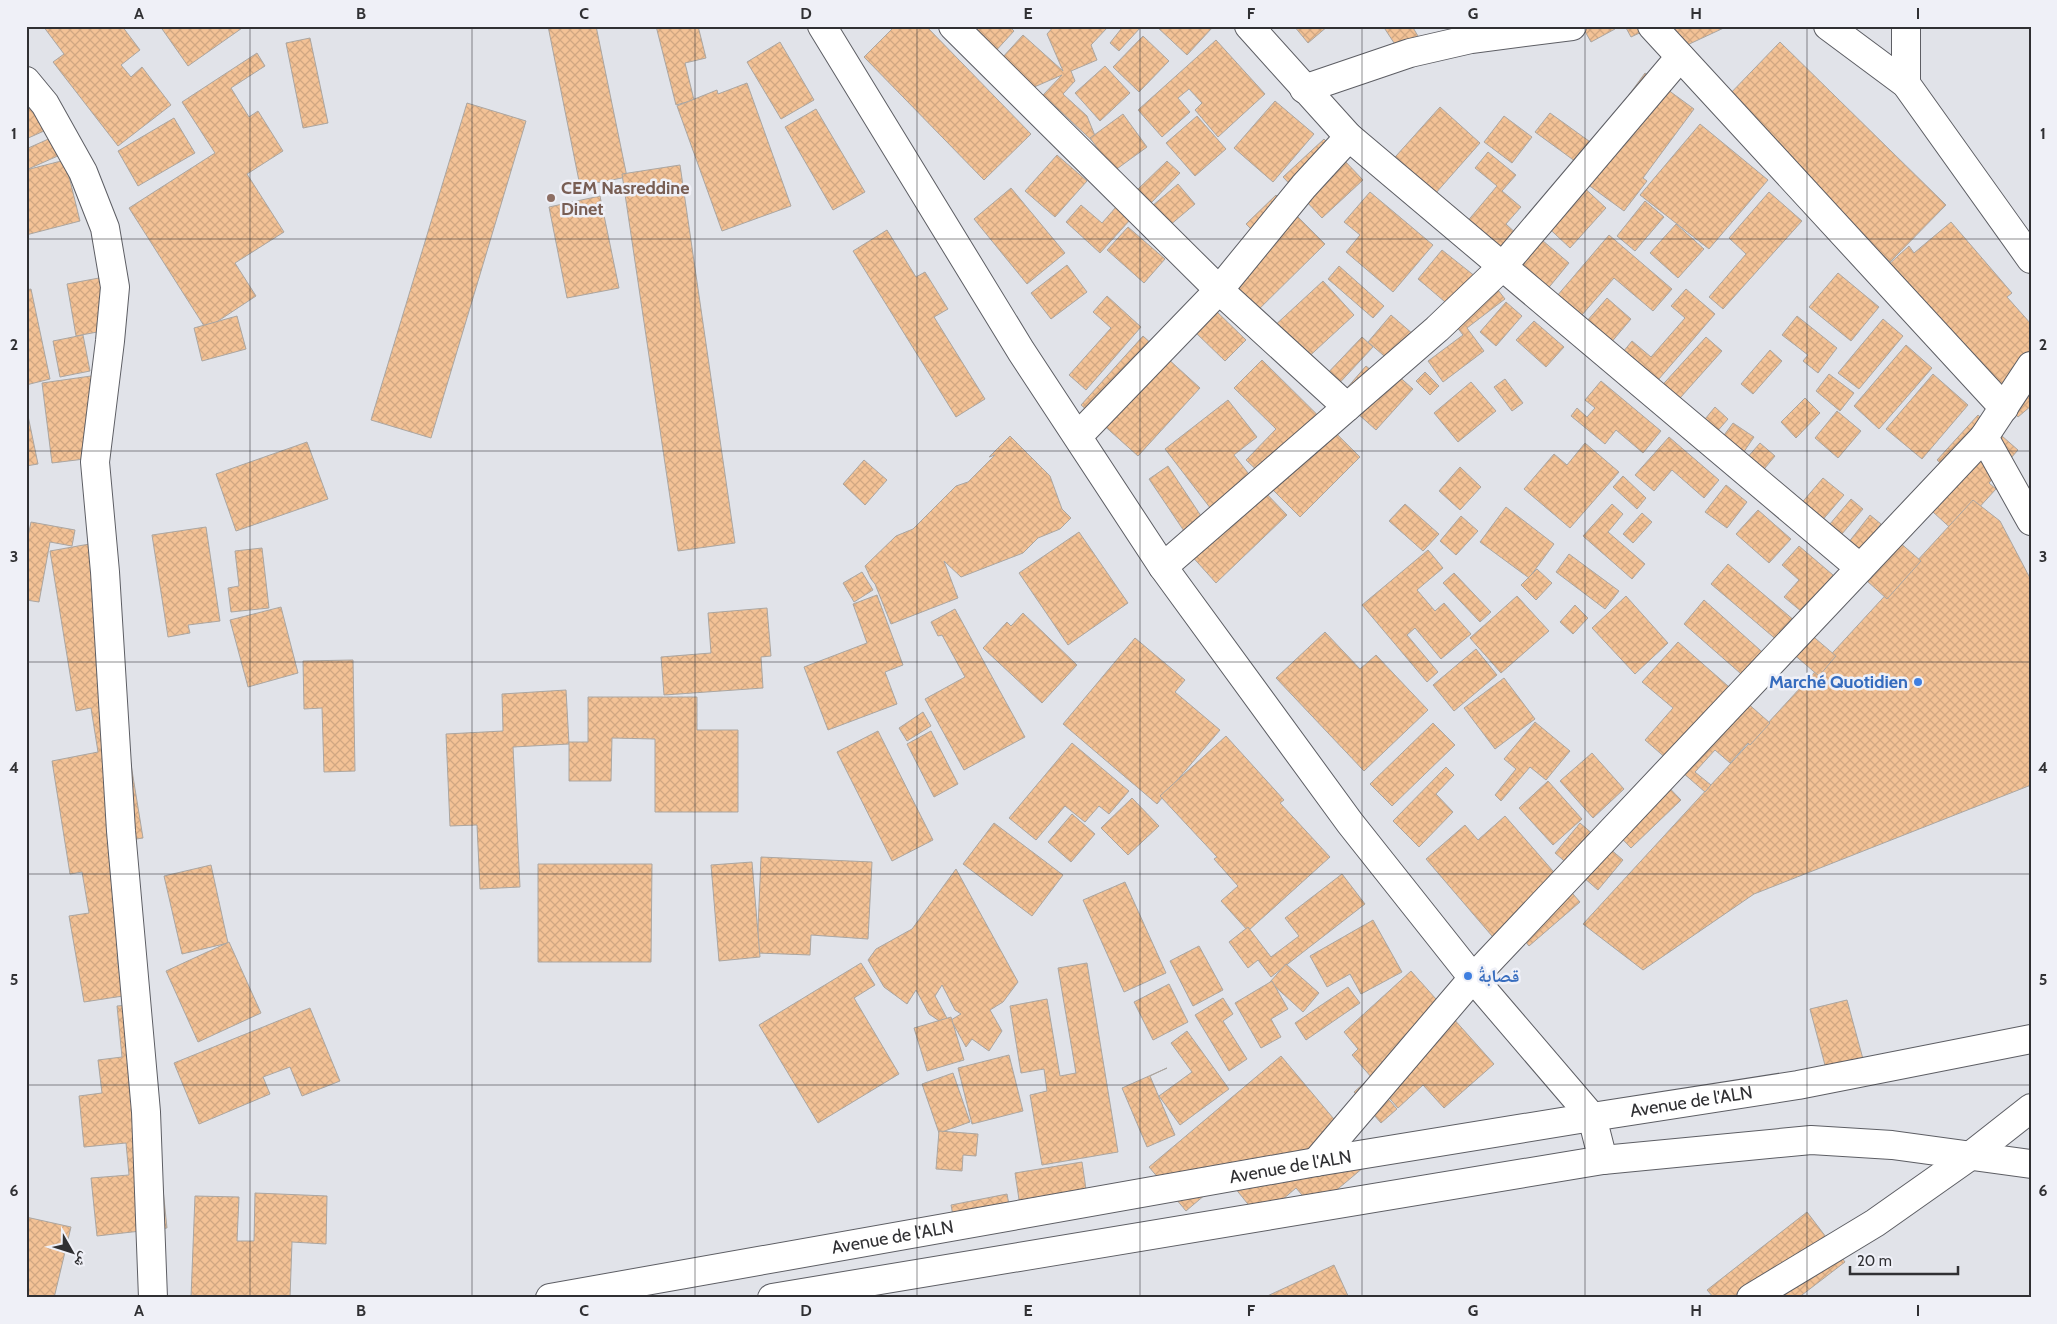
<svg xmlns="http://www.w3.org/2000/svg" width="2057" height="1324" font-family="Cabin,'Noto Naskh Arabic',sans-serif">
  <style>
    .building { fill: url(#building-cross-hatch); stroke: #aba6a1 }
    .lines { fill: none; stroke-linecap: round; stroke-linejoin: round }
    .minor-casing { stroke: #5d5e64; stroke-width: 30 }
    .major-casing { stroke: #5d5e64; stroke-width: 30 }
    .minor { stroke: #fff; stroke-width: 28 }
    .major { stroke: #fff; stroke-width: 28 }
    .grid { fill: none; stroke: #303033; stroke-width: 1; stroke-opacity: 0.55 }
    .education-dot { fill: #8d6e63; stroke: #eff0f7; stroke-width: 2 }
    .shop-dot { fill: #3f7fe0; stroke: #eff0f7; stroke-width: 2 }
    .labels { text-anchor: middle; stroke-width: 5; stroke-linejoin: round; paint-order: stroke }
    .education-label { font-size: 18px; font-weight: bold; fill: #785e54; stroke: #eff0f7; text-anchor: start }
    .shop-label { font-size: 18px; font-weight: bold; fill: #366cbe; stroke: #eff0f7; text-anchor: end }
    .street-label { font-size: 18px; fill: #303033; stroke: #eff0f7 }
    .neatline { fill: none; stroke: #303033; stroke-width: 2 }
    .grid-label { font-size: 16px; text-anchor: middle; font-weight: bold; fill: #303033 }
  </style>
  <defs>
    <pattern id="building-cross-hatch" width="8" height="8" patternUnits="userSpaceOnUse" patternTransform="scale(1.25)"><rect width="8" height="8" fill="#f3c296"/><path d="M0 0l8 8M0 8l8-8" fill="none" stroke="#d1a782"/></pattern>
  </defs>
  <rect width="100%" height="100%" fill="#e1e3e9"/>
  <g class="building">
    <polygon points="43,26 122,26 140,50 121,65 131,77 142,67 171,105 118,146 53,62 64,54"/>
    <polygon points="160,26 245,26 188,66"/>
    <polygon points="548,26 596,26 627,177 580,186"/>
    <polygon points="656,26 698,26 706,58 685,63 694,100 676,105"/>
    <polygon points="895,26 926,26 1031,134 984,180 864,57"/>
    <polygon points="963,26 1009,26 1014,31 993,54"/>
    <polygon points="1054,26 1107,28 1091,45 1097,60 1071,71 1075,81 1063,94 1087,116 1100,148 1043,95 1062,75 1032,88 1001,59 1023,35 1063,71 1047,34"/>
    <polygon points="1118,26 1141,27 1119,51 1110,43 1121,29"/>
    <polygon points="1156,26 1211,26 1212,28 1187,55"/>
    <polygon points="1294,26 1328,26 1308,43"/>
    <polygon points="1383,26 1412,26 1418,36 1398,49"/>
    <polygon points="1582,26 1614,26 1615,29 1591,42"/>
    <polygon points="1625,26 1650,26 1650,28 1631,37"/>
    <polygon points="1658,26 1728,26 1670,53"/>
    <polygon points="1143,36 1169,61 1139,92 1113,67"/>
    <polygon points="310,38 328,123 303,128 286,43"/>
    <polygon points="1216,40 1265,94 1218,137 1195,110 1202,103 1189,89 1178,98 1190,112 1162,137 1138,110"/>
    <polygon points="780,42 814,100 781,119 747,62"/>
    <polygon points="1780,42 1946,205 1890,262 1725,99"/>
    <polygon points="257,53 265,66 231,88 249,117 258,111 283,151 247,174 284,232 235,263 256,296 206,329 129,208 215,153 182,102"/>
    <polygon points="1105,66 1130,93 1100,121 1075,93"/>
    <polygon points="1645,73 1694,109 1643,178 1647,181 1624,211 1576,176 1583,167 1535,132 1550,113 1593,144"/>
    <polygon points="747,83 791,206 722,231 677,106 717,90 718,94"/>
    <polygon points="1275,101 1314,134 1273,182 1234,148"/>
    <polygon points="467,103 526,121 431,438 371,420"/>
    <polygon points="32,107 44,131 26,139 26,109"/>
    <polygon points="1440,107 1480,143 1420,211 1379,175"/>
    <polygon points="816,109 865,192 833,210 785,127"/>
    <polygon points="1123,114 1147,147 1114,171 1090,138"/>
    <polygon points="1197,116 1226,149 1195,176 1166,143"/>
    <polygon points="1504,116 1532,137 1512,163 1484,142"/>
    <polygon points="174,118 195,153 138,186 118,151"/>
    <polygon points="1700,124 1768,180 1709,249 1640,195"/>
    <polygon points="53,137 60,155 26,170 26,149"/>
    <polygon points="1324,139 1363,180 1322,218 1283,177"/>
    <polygon points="1488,152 1516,175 1502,191 1521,207 1506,224 1520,237 1492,270 1466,223 1497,186 1475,168"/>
    <polygon points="1057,155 1087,181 1055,217 1025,191"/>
    <polygon points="65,160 80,221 26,235 26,170"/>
    <polygon points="1167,161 1180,173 1149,205 1136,191"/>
    <polygon points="680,165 735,543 678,551 622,174"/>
    <polygon points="1577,181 1606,208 1570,248 1541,221"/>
    <polygon points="1178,184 1195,204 1169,226 1152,206"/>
    <polygon points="1011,188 1065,253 1027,284 974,219"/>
    <polygon points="1370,192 1433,245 1393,292 1346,252 1360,235 1344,222"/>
    <polygon points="1769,192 1802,221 1723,309 1709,297 1746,254 1729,238"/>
    <polygon points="1276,195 1325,244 1248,320 1224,296 1271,249 1246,224"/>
    <polygon points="600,196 619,288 567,298 549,207"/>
    <polygon points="1645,201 1664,217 1635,251 1617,236"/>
    <polygon points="1081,205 1102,223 1116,207 1130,220 1100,253 1066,222"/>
    <polygon points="1951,222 2012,293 2007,297 2031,324 2031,406 2018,417 1887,266 1909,246 1914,253"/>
    <polygon points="1676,224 1704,249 1678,278 1650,253"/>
    <polygon points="1128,227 1165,259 1144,283 1107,250"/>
    <polygon points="887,230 916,277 925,272 948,309 934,317 985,399 956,417 853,251"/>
    <polygon points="1609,235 1672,289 1653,311 1614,278 1569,330 1545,310"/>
    <polygon points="1542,240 1569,263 1541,297 1514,274"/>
    <polygon points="1442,250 1476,277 1451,307 1418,279"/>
    <polygon points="1067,265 1087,292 1051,319 1031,293"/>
    <polygon points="1339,266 1384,306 1373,318 1328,279"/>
    <polygon points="1838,273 1879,307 1851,341 1809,307"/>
    <polygon points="115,275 124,327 76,336 67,284"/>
    <polygon points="1323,281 1354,315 1303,362 1272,328"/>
    <polygon points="1491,281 1505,299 1467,328 1484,351 1443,382 1428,361 1463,335 1447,314"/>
    <polygon points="31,289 50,379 26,385 26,290"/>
    <polygon points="1686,289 1715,314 1652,387 1618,358 1632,341 1651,357 1685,318 1671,306"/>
    <polygon points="1107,296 1141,327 1086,390 1069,375 1111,328 1093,312"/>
    <polygon points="1607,298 1631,319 1604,351 1579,330"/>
    <polygon points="1506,302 1522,316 1496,346 1480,332"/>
    <polygon points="1213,308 1246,340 1225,361 1193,330"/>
    <polygon points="1391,315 1421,341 1398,368 1368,342"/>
    <polygon points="237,316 246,349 202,361 194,328"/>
    <polygon points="1797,316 1837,348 1818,373 1803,361 1808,355 1782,335"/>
    <polygon points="1883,319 1903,336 1859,389 1838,373"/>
    <polygon points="1534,321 1564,347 1546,367 1516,340"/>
    <polygon points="83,335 90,371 60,377 53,341"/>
    <polygon points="1143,336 1200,388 1138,456 1081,405"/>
    <polygon points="1362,337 1373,347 1333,390 1322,379"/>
    <polygon points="1706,337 1722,351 1672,407 1656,392"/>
    <polygon points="1906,345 1932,368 1879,429 1854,406"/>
    <polygon points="1770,350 1782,361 1753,394 1741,384"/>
    <polygon points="1262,360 1360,457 1300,517 1263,480 1265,478 1246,460 1276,429 1234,388"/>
    <polygon points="1386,365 1413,389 1376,430 1339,397 1366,366 1377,375"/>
    <polygon points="1425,372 1439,386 1430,395 1416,381"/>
    <polygon points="1829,374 1854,393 1840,411 1816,391"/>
    <polygon points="1933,374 1968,405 1922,459 1886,429"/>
    <polygon points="98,375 109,456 52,463 42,383"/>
    <polygon points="1505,379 1523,403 1512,411 1494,387"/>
    <polygon points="1601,381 1661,431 1643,453 1616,430 1605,444 1571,416 1577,408 1587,417 1595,408 1585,400"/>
    <polygon points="1471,382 1496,411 1458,442 1434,413"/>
    <polygon points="1805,398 1820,413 1796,438 1781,422"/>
    <polygon points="1228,400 1257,437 1234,455 1252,478 1211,509 1165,449"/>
    <polygon points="26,406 38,464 26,466"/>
    <polygon points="1715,407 1728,419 1708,442 1695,431"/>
    <polygon points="1837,411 1861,431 1838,458 1815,438"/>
    <polygon points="1978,415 2018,450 1989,483 1996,489 1956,533 1922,502 1949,471 1937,460"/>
    <polygon points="1733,423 1754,437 1737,462 1716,446"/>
    <polygon points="1010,436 1050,476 1062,509 1071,518 1060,529 1038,538 1023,553 961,577 944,561 958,598 891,624 875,584 871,579 865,566 896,536 913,529 956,486 968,482 995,455 989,457"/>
    <polygon points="1669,437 1719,480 1704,498 1672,470 1654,491 1635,475"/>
    <polygon points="307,442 328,499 236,531 216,474"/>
    <polygon points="1585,443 1619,472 1570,528 1524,489 1554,454 1567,465"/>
    <polygon points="1760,443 1775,456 1755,480 1739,467"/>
    <polygon points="864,460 887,480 865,505 843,484"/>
    <polygon points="1168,466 1205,522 1186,534 1149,479"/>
    <polygon points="1460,467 1481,487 1460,510 1439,491"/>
    <polygon points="1623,476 1646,498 1637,509 1613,487"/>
    <polygon points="1823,478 1844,495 1814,530 1793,513"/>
    <polygon points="1726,485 1747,502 1727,528 1705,512"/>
    <polygon points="1260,487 1287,515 1216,583 1189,553"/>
    <polygon points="1851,499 1863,509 1831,547 1819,537"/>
    <polygon points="1973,500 2000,521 2031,580 2031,785 1754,894 1643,970 1583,924"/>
    <polygon points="1405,504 1439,534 1423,551 1389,521"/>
    <polygon points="1612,504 1623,514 1608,532 1645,564 1632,579 1583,536"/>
    <polygon points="1506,507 1554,544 1529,578 1480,542"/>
    <polygon points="1758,510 1791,539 1769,563 1736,534"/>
    <polygon points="1642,513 1652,522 1633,543 1623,534"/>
    <polygon points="1870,515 1881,524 1852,561 1841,552"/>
    <polygon points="1461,516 1478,531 1456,555 1440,541"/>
    <polygon points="31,522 75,530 72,546 50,542 39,602 26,600 26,546"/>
    <polygon points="206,527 220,621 188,625 190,633 168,637 152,535"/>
    <polygon points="1079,532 1128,603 1068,645 1019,573"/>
    <polygon points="1890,534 1921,561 1887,599 1857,572"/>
    <polygon points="95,543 143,838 108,843 116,891 139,954 117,957 123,996 84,1002 69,916 89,913 82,872 70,874 52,761 98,752 91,708 76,711 50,551"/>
    <polygon points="1799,546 1833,575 1802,612 1784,597 1799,580 1782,565"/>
    <polygon points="262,548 269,608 231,612 228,588 239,586 235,551"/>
    <polygon points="1428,550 1443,568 1417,590 1435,611 1444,603 1471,634 1441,659 1415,628 1407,635 1438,672 1427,682 1362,605"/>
    <polygon points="1569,554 1619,591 1605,609 1556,572"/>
    <polygon points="1728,564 1836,656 1819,676 1711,584"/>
    <polygon points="1537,569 1552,583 1536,600 1521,585"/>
    <polygon points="862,572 873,590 854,602 843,583"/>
    <polygon points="1454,573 1491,612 1480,622 1443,583"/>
    <polygon points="877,595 903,665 885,672 897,704 828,730 804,667 867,643 853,604"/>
    <polygon points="1517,596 1549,631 1501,673 1470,638"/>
    <polygon points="1626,596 1668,643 1635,674 1592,628"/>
    <polygon points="1704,600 1769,658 1748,680 1684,624"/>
    <polygon points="1575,605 1588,618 1573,634 1560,622"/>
    <polygon points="281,607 298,673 248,687 230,620"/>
    <polygon points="767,608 771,656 761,657 763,688 664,695 661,657 711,653 708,613"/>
    <polygon points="955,609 1025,737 964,770 925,699 965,677 942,635 938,636 931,622"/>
    <polygon points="1023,613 1077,665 1042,703 983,648 1007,622 1011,626"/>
    <polygon points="1325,632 1360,669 1376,655 1428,710 1364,771 1276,678"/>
    <polygon points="1135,638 1185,680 1175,692 1220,730 1157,804 1063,724"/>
    <polygon points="1678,642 1770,723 1750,745 1748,743 1730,763 1715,750 1695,772 1711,785 1705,792 1645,740 1673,708 1642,682"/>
    <polygon points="1476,649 1497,675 1454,711 1433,685"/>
    <polygon points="353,660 355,771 324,772 322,708 304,709 303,661"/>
    <polygon points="1504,678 1535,719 1495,749 1464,708"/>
    <polygon points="566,690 569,744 513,747 520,887 480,889 477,825 450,826 446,734 503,731 502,694"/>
    <polygon points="588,697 697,697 697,730 738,730 738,812 655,812 655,739 612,738 611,781 569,781 569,742 588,742"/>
    <polygon points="923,712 931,726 907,741 899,728"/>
    <polygon points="1535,722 1570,751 1546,780 1530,767 1501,801 1495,795 1516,769 1504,759"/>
    <polygon points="1433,723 1455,745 1392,806 1370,784"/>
    <polygon points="878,731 933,840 892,861 837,752"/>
    <polygon points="931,731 958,784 934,797 907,744"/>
    <polygon points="1226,736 1284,800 1280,803 1330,857 1248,931 1221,901 1238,886 1214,859 1217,857 1160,796"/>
    <polygon points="1072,743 1129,791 1109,814 1099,806 1085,822 1065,806 1036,840 1009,818"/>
    <polygon points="1592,753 1624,789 1593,818 1560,781"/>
    <polygon points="1446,767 1454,775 1436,794 1453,812 1419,847 1393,821"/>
    <polygon points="1654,772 1681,800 1631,848 1604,820"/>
    <polygon points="1548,781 1582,819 1553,845 1519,808"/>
    <polygon points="1132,798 1159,826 1128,855 1101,828"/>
    <polygon points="1072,814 1095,834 1071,862 1048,842"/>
    <polygon points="1505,816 1580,902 1529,946 1515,929 1498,943 1426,859 1465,825 1478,840"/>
    <polygon points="994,823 1063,875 1032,916 963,864"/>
    <polygon points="1580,823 1623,860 1598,890 1555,853"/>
    <polygon points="761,857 872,862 868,939 811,935 810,955 757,953"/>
    <polygon points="752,862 760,957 719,961 711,865"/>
    <polygon points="538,864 652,864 651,962 538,962"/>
    <polygon points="211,865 228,943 182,954 164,876"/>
    <polygon points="956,869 1018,982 1003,1002 990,1010 1002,1031 989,1051 972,1039 966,1047 951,1020 961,1014 955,1010 942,985 935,996 954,1031 929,1014 916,990 907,1004 884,987 868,960 876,949 912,929"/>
    <polygon points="1342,874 1365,904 1271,977 1258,960 1248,968 1229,942 1248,927 1271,957 1299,936 1285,918"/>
    <polygon points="1125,882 1166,973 1124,992 1083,900"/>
    <polygon points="1373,920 1402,972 1361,994 1350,974 1327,987 1310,956"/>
    <polygon points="229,942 261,1013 198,1042 166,971"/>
    <polygon points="1199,946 1223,990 1193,1006 1170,961"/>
    <polygon points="861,963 875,985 854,998 899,1074 818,1123 759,1025"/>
    <polygon points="1087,963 1118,1152 1042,1165 1030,1095 1047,1091 1044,1069 1021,1073 1010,1006 1047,999 1060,1076 1076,1073 1058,968"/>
    <polygon points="1286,964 1319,993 1303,1012 1270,982"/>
    <polygon points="1411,971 1494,1064 1444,1108 1423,1085 1398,1108 1352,1055 1358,1049 1344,1032"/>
    <polygon points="1272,981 1288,1009 1271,1019 1281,1037 1261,1048 1235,1003"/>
    <polygon points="1169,984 1188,1022 1153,1040 1134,1002"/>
    <polygon points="1348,987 1360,1003 1306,1040 1295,1023"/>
    <polygon points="1223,998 1233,1014 1223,1021 1247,1059 1229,1071 1195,1015"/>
    <polygon points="1847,1000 1863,1059 1826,1069 1810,1009"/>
    <polygon points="144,1004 167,1228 97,1236 91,1178 129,1175 126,1143 84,1147 79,1096 102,1093 98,1060 122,1057 117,1006"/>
    <polygon points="310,1008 340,1081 302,1096 290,1067 263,1077 270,1094 199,1124 174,1063"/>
    <polygon points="951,1017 964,1060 927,1071 914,1028"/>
    <polygon points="1187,1031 1229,1089 1180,1125 1159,1096 1192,1072 1171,1043"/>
    <polygon points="1009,1055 1023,1111 972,1124 958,1068"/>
    <polygon points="1281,1056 1370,1162 1314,1209 1296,1188 1260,1219 1226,1177 1186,1211 1149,1167"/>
    <polygon points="1167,1068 1150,1076 1175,1135 1147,1147 1122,1088"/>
    <polygon points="953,1073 970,1122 939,1133 922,1084"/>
    <polygon points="1370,1078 1397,1109 1381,1123 1354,1092"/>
    <polygon points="939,1131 978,1134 976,1156 963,1155 962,1171 936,1169"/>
    <polygon points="1082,1162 1090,1216 1023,1226 1015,1173"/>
    <polygon points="255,1193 327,1196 326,1244 292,1242 290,1298 191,1298 195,1196 239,1197 237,1241 254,1241"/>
    <polygon points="1007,1194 1013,1226 957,1237 951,1205"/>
    <polygon points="1807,1212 1845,1262 1798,1298 1714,1298 1707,1290"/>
    <polygon points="26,1217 71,1227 54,1298 26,1298"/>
    <polygon points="1334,1265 1349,1298 1263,1298"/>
  </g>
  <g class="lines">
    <g class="minor-casing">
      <g id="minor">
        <polyline points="822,26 1021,351 1163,567 1350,823 1473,978 1592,1117 1603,1160"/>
        <polyline points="953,26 1219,290 1347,407"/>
        <polyline points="1249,26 1349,137"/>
        <polyline points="1652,26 2004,408"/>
        <polyline points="1828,26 1906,84 2031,259"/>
        <polyline points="1906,26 1906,84"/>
        <polyline points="26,81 45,104 83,172 105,228 115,287 110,341 95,462 105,572 121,831 146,1112 153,1298"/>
        <polyline points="1304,89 1410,53 1471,39 1572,26"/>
        <polyline points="1078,436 1219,290 1304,186 1349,137 1860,568"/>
        <polyline points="1984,437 2031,521"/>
        <polyline points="1163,567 1437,329 1502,267 1680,57"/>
        <polyline points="1316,1162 1473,978 1984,437 2031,366"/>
        <polyline points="1751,1298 1875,1223 1970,1156 2031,1108"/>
      </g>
    </g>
    <g class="major-casing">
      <g id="major">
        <path id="s1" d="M550,1298L1316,1162L1592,1117L1798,1085L2031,1039"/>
        <polyline points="772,1298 1603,1160 1811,1140 1892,1145 2031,1164"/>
      </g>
    </g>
    <use href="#minor" class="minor"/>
    <use href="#major" class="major"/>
  </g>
  <path class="grid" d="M250,26V1298M472,26V1298M695,26V1298M917,26V1298M1140,26V1298M1362,26V1298M1585,26V1298M1807,26V1298M26,239H2031M26,451H2031M26,662H2031M26,874H2031M26,1085H2031"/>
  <circle class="education-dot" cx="551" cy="198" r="5"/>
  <g class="shop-dot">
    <circle cx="1918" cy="682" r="5"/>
    <circle cx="1468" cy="976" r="5"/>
  </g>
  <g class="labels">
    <g class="education-label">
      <text x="561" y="194">CEM Nasreddine<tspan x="561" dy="21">Dinet</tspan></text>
    </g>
    <g class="shop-label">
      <text x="1908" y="688">Marché Quotidien</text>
      <text x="1478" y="982" text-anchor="start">قصابةُ</text>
    </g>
    <g class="street-label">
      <text dy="6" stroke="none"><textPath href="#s1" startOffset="1158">Avenue de l'ALN</textPath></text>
      <text dy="6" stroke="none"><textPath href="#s1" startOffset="752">Avenue de l'ALN</textPath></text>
      <text dy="6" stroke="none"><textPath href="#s1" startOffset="348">Avenue de l'ALN</textPath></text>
    </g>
  </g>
  <rect width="2057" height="1324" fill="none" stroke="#eff0f7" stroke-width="55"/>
  <g transform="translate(72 1252) rotate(129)" stroke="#eff0f7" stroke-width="4" paint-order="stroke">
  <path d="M0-4L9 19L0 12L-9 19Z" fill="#303033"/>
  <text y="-8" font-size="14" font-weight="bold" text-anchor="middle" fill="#303033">ش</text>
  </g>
  <path d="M1850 1266v8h108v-8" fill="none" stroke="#303033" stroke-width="2.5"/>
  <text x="1857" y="1266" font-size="15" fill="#303033" stroke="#eff0f7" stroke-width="4" paint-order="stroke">20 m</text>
  <rect x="28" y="28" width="2002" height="1268" class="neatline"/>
  <g class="grid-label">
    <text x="139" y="19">A</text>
    <text x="361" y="19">B</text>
    <text x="584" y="19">C</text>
    <text x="806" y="19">D</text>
    <text x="1028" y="19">E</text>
    <text x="1251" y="19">F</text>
    <text x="1473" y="19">G</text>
    <text x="1696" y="19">H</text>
    <text x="1918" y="19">I</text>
    <text x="14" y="139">1</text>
    <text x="2043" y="139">1</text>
    <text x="14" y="350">2</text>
    <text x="2043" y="350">2</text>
    <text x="14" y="562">3</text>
    <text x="2043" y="562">3</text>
    <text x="14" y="773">4</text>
    <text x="2043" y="773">4</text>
    <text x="14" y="985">5</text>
    <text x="2043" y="985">5</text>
    <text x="14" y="1196">6</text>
    <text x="2043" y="1196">6</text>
    <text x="139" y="1316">A</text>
    <text x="361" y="1316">B</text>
    <text x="584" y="1316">C</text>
    <text x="806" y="1316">D</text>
    <text x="1028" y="1316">E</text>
    <text x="1251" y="1316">F</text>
    <text x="1473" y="1316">G</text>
    <text x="1696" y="1316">H</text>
    <text x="1918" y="1316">I</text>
  </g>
</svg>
